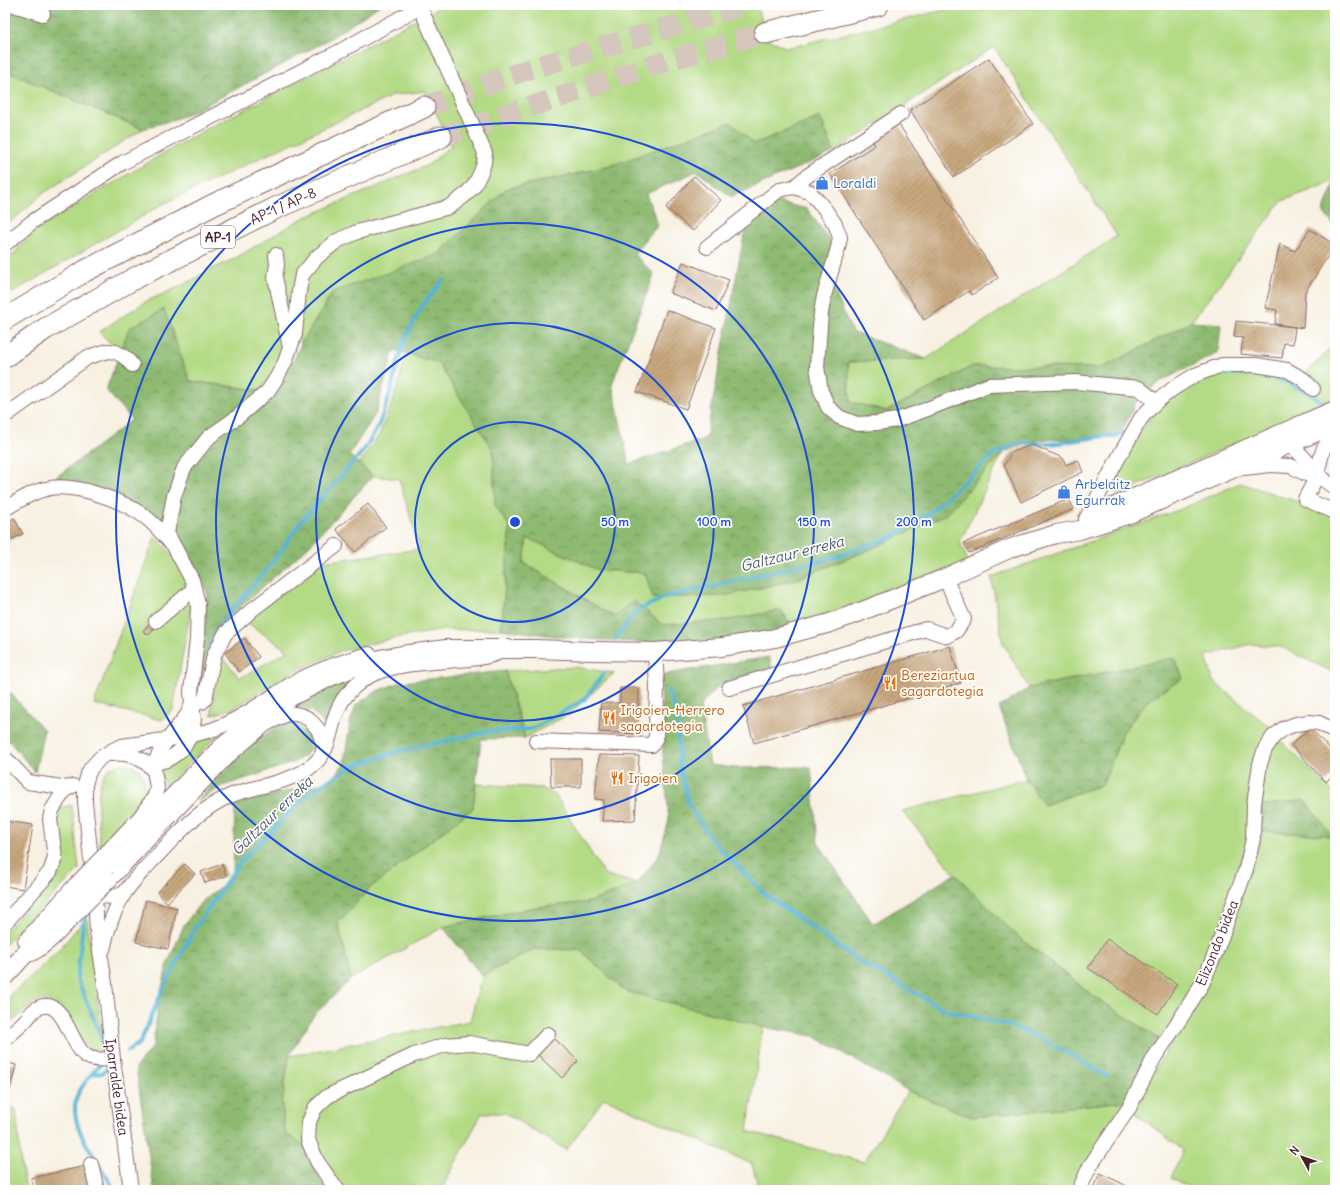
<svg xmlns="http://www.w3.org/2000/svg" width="1340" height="1195" font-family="Delius,sans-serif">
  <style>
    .grass { fill: #b3da84; stroke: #7e7c58 }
    .forest { fill: url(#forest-crowns); stroke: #6c6c4e }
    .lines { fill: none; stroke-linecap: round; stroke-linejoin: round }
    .stream { stroke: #56b4d4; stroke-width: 4 }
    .building { fill: url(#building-hatch) }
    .highway-tunnel { stroke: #d5c7bd; stroke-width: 21; stroke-dasharray: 21 10; stroke-linecap: butt }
    .minor-casing { stroke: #87686b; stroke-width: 16 }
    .major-casing { stroke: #87686b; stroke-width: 20 }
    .highway-casing { stroke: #87686b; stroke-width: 23 }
    .minor { stroke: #fff; stroke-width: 14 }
    .major { stroke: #fff; stroke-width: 18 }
    .highway { stroke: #fff; stroke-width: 21 }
    .minor-bridge-casing { stroke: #87686b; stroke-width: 16; stroke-linecap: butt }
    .major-bridge-casing { stroke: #87686b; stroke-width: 20; stroke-linecap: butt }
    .minor-bridge { stroke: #fff; stroke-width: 14 }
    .major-bridge { stroke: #fff; stroke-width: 18 }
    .ring { fill: none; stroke: #1d4ed8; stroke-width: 2 }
    .labels { text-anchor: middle; stroke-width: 3.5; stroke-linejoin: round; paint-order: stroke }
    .shield { fill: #fff; stroke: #80626b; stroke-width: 1 }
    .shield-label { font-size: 13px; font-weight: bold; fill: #4a1f2b }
    .shop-label { font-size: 14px; fill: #366cbe; stroke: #fff; text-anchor: start }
    .street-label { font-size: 14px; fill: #4a1f2b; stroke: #fff }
    .food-label { font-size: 14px; fill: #c56008; stroke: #fff; text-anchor: start }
    .water-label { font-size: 15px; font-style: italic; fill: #4f5b6f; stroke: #fff }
    .centre { fill: #1d4ed8; stroke: #fff; stroke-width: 2 }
    .ring-label { font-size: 12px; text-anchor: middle; font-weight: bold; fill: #1d4ed8; stroke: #fff; stroke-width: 3.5; stroke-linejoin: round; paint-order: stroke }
  </style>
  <defs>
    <pattern id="forest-crowns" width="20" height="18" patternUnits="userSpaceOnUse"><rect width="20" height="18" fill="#8eba72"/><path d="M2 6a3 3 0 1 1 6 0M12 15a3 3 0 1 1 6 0" fill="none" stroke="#76975e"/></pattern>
    <pattern id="building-hatch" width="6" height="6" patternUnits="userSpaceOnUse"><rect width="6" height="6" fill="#c7a77d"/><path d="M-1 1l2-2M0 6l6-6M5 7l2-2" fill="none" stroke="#a48767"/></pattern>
  </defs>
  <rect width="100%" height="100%" fill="#fff"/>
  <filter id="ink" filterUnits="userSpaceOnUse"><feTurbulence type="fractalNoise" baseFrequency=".025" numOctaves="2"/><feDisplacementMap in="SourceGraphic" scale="8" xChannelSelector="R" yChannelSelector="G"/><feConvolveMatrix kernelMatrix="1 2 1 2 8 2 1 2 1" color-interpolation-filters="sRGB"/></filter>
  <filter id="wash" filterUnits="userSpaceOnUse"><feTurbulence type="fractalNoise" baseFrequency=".012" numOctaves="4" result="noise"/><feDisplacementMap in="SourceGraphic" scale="16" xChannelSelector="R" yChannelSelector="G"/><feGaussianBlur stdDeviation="0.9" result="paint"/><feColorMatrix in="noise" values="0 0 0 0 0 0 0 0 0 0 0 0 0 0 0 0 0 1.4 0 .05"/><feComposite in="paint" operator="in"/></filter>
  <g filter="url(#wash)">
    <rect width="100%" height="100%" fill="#f8f1e2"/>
    <g class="grass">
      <polygon points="444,5 755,5 764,24 768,39 787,48 965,5 1335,5 1335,181 1282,201 1191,322 1102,368 973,366 887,411 850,402 848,362 926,359 1117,236 994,47 834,152 820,117 754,144 607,167 506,189 437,256 333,292 301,344 278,273 283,349 276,370 260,390 190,381 163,309 120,352 99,332 145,302 183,285 212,269 234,259 301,219 428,165 452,145 425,91 394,95 163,204 5,297 5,258 14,254 31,232 186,140"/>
      <polygon points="5,71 143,129 42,194 5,227"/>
      <polygon points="1335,344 1335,401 1116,495 1116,479 1141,430 1157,409 1185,388 1211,376 1230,370 1259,370 1299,380"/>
      <polygon points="407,353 438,362 493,450 495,505 510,527 501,629 444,630 395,638 340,651 298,670 232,709 212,715 212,692 222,657 240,678 288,651 245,621 322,562 420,549 399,479 373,476 359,464 379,435 394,398"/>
      <polygon points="1003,452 960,542 968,561 852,607 792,627 781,610 729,620 663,625 634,601 615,617 524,563 527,538 598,570 645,573 653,598 723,596 791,581 864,552 945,515"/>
      <polygon points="1240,483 1305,504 1335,516 1335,673 1281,647 1251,644 1206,656 1213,681 1273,730 1246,846 1226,912 1203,972 1161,1040 1095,997 1016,935 955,874 902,811 1026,779 1044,805 1103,784 1123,732 1147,701 1183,678 1174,658 1029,688 1003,643 991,577 1184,508"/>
      <polygon points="155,537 172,554 185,575 192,601 173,710 162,720 94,704"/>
      <polygon points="576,667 614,673 569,714 525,738 505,671"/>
      <polygon points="218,735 165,787 160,769 194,741"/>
      <polygon points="1278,738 1335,794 1335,831 1333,835 1335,836 1335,1190 1196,1190 1171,1178 1183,1150 1132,1111 1221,951 1263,831 1333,835 1260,806 1266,757"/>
      <path d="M122,764C126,765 131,765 134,766C144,770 145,786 147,795L100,847C99,827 92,781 110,768C113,766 118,765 122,764Z"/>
      <polygon points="476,784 542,788 556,796 604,874 637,884 589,902 531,908 443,927 351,979 338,923 369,889 473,808"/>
      <polygon points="72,805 79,869 5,945 5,932 56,874 60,854 57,817 61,808"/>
      <polygon points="87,917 104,1052 92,1053 47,999 35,1002 5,1028 5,1000 57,952"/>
      <polygon points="534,949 580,950 625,991 763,1027 747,1131 864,1162 908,1091 972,1117 1127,1101 1074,1190 759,1190 752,1164 604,1098 566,1150 505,1113 482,1113 441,1190 346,1190 285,1133 282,1105 289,1056 470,1021 482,976"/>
      <polygon points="5,1106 16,1109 21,1164 26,1190 5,1190"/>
    </g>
    <g class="forest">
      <polygon points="5,5 380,5 328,40 187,115 143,129 5,71"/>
      <polygon points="820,117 834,152 731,197 697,171 646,194 658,225 634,254 654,274 612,384 629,464 706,438 745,230 769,200 807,209 831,242 828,275 852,332 926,359 848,362 850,402 887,411 973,366 1102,368 1191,322 1221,324 1218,353 1161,381 1137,400 1119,437 1040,440 1004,452 945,515 864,552 790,581 723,596 653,598 645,573 598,570 527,538 524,563 614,617 634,601 663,625 729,620 781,610 792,627 742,638 652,643 571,638 501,629 510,527 495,505 493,450 438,363 394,350 376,413 349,455 373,476 309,546 220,625 197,688 208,594 195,565 156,520 118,497 55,478 132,420 106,390 129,328 164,309 190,381 278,393 301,344 333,292 437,255 506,189 607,167 731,122 754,144"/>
      <polygon points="1335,181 1335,226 1323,212"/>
      <polygon points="769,657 772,668 720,684 700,706 710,765 735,768 811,767 818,843 873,924 955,874 1016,935 1095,997 1161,1040 1127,1101 972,1117 908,1091 814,1036 763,1027 625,991 580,950 534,949 482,976 443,927 531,908 589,902 637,884 659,855 669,820 663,754 661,675"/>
      <polygon points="1174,658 1183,678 1147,701 1123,732 1103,784 1044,805 1026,779 999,707 1029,688"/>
      <polygon points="505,671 525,738 481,739 473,808 369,889 338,923 351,979 314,1015 289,1056 282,1105 285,1133 306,1147 320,1180 328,1190 154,1190 136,1067 153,1046 159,1000 168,963 184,925 202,901 233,877 235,805 291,790 321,784 336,775 344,763 350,723 356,705 377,691 401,682"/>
      <polygon points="348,680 351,683 331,708 324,724 311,711 294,706 314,694"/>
      <polygon points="5,687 44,730 35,772 5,736"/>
      <path d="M281,724H294L304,730L309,738L310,748L305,756L292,763L223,786L198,801C223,773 248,743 281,724Z"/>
      <polygon points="1304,800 1333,836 1263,831 1260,806"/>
    </g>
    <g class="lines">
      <g class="stream">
        <path d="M1212,375C1231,373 1251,372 1270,377C1289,381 1310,395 1326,404"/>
        <polyline points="616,638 638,610 666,597 832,558 890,538 930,513 993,455 1018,443 1051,444 1125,433"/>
        <polyline points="209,652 215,633 234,607 253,586 281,551 299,524 364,450 378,427 390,394 398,361 407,335 422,306 443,280"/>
        <polyline points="668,690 677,714 679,763 689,806 712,840 766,895 859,961 945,1010 1005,1024 1031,1034 1064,1051 1107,1076"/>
        <polyline points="85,913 82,933 77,978 100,1034 104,1050"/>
        <polyline points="128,1051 140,1043 163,989 195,928 240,862 313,790 353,766 400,751 486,732 532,729 584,700 605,672"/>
        <path d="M100,1064C92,1074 82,1084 77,1096C66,1128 101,1162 114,1190"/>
        <polyline points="92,1074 102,1073 108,1068"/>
      </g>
    </g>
    <g id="blocks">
      <g class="building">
        <polygon points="989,58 1033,124 954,177 910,110"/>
        <polygon points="898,123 998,278 972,295 969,291 924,320 830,174 875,145 872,140"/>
        <polygon points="694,176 721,200 693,231 666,208"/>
        <polygon points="1310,229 1335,245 1305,292 1303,328 1275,324 1277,310 1265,308 1280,244 1295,251"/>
        <polygon points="683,262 729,280 716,311 670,293"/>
        <polygon points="667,310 716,328 686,409 637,392"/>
        <polygon points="1236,321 1295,327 1293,344 1284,343 1282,358 1241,354 1243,338 1234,337"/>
        <polygon points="1032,445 1063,458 1066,465 1078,460 1083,472 1021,502 1004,465 1012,452"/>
        <polygon points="1069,499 1074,509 969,553 964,543"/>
        <polygon points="368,504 386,527 355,552 336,529"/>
        <polygon points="14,518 23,534 10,540 5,531 5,523"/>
        <polygon points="149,624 155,628 149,635 143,631"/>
        <polygon points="244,638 259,657 239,672 225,653"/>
        <polygon points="950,646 961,683 754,743 743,706"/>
        <polygon points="620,688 639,688 638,734 599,732 601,703 620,703"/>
        <polygon points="1310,728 1335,754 1335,773 1326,782 1291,745"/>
        <polygon points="599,755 639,756 635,820 602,821 604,800 595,799"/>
        <polygon points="550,759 581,759 581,787 551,787"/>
        <polygon points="5,821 33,825 23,889 5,886"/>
        <polygon points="185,864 195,874 167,903 157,892"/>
        <polygon points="222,864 226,876 205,883 201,872"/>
        <polygon points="146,900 177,908 168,949 136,942"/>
        <polygon points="1107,939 1177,984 1158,1014 1088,968"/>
        <polygon points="553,1037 578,1061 562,1078 537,1054"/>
        <polygon points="5,1062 16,1065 6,1104 5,1104"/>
        <polygon points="86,1166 91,1190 33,1190 31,1178"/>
        <polygon points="1100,1173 1127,1186 1125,1190 1092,1190"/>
      </g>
    </g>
  </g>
  <g filter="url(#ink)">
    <use href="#blocks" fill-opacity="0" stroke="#87686b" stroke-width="1"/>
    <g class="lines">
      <g class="highway-tunnel">
        <polyline points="424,107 526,70 744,5"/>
        <polyline points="441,137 670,60 765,33"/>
      </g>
      <g class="minor-casing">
        <g id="minor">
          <polyline points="14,5 43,14"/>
          <polyline points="794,187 807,176 901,114"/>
          <polyline points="5,244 32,222 122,163 342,50 424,5"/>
          <polyline points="707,247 779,190 794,187 810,192 824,208 835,224 840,237 838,248 824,296 821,313 817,367 821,391 828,407 839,417 857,424 877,423 897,420 925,410 960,396 989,385 1075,382 1139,388 1156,402"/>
          <polyline points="276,255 277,265 275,277 289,343"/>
          <polyline points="5,416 88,357 108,351 116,352 126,358 132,365"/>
          <path d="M1335,434C1319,449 1323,455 1317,473C1315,482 1309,491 1305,499L1335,512"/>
          <path d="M1280,442C1302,445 1314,478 1335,487"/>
          <polyline points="1244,468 1270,465 1291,466 1306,474 1317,475"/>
          <path d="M5,509C16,502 34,491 46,489C73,482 122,500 144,516C154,523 162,533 170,542"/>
          <polyline points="1086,519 1121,453 1141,418 1156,402 1174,388 1195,375 1222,365 1256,365 1287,370 1303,379 1313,389"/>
          <polyline points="156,621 194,589"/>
          <polyline points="729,688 926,629 947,636 956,631 964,619 945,578"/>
          <polyline points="192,704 202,702 205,699 214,655 225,634 253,609 336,546"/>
          <polyline points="536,741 652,745 656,737 657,686 655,652"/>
          <path d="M111,754C126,752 143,757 153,770"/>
          <polyline points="5,758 28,782 68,788 73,786"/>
          <polyline points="148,764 155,763 167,760 176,754 183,748 191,735 194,720 192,704 191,692 197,639 198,604 192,580 167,533 174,496 184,468 209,437 239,416 268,391 277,377 285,362 295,334 299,291 302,275 317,257 337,241 357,232 449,207 464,196 474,186 481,172 484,163 485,153 420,7"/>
          <polyline points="103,856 140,817 155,796 157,787 154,771 155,763 162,747 187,715 192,704"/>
          <polyline points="110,880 227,757 266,724 287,714 296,714 303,716 309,719 318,729 323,743 323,751"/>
          <polyline points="100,896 114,897 123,894"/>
          <polyline points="5,923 50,872 55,858 50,819 52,810 62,794 68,788"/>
          <polyline points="25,941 75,885"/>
          <path d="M103,950C107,930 113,911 124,894C131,882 142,872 151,862C175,837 199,808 232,795C258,785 293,783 314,764C332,748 329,726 339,707C344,695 359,681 371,675C397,663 428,663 457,660C471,659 485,658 498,653"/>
          <path d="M32,954C52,942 66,925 82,908"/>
          <path d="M5,1039C12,1033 19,1027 25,1021C29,1017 31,1012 36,1009C65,992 69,1048 88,1057C95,1061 105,1059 113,1059"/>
          <polyline points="91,1164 97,1190"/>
          <path d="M131,1190L113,1059L105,984L97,931L95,898L85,802V785L88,774L91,768L100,758L113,750L122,746C152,741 185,739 214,729C243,718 267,699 293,683C316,670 344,661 369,654"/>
          <polyline points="339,1190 334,1186 317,1161 308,1140 309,1122 315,1108 328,1096 414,1055 445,1045 469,1043 529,1054 548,1034"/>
          <polyline points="1079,1190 1090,1166 1129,1108 1154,1058 1186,1010 1203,982 1217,949 1246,869 1253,839 1254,804 1260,764 1265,749 1273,737 1283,729 1296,724 1309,722 1319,723 1335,731"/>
        </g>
      </g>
      <g class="major-casing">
        <g id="major">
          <polyline points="1093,516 1335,410"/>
          <polyline points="106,866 202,767 221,748 251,724 292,696 330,677 360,665 385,658 402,655 446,649 535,649 594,651 655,652 722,647 775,638 830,623 860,612 945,578 1011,548 1056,534 1080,530 1127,515 1335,424"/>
          <polyline points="5,976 78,896"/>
        </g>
      </g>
      <g class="highway-casing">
        <g id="highway">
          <polyline points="765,33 878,5"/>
          <polyline points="5,319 85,271 215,204 424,107"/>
          <polyline points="5,357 45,329 135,278 278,207 441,137"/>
        </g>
      </g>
      <use href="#minor" class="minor"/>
      <use href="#major" class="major"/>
      <use href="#highway" class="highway"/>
      <g class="minor-bridge-casing">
        <g id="minor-bridge">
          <polyline points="75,885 103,856"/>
          <polyline points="82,908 110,880"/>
        </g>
      </g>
      <g class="major-bridge-casing">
        <polyline id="major-bridge" points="78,896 106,866"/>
      </g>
      <use href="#minor-bridge" class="minor-bridge"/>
      <use href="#major-bridge" class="major-bridge"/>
    </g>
  </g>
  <g class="ring">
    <circle cx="515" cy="522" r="100"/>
    <circle cx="515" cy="522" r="199"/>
    <circle cx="515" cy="522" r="299"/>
    <circle cx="515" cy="522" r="399"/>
  </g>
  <defs>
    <g id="shop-bare" transform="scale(1.08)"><path d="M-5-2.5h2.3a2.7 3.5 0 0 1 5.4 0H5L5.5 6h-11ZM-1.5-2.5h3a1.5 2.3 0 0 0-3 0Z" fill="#3f7fe0" stroke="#fff" stroke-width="2.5" paint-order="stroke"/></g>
    <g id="restaurant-bare" transform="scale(1.08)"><path d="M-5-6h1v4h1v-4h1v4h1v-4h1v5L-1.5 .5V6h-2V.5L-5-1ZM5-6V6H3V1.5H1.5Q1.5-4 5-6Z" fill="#e8710a" stroke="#fff" stroke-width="2.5" paint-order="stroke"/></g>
  </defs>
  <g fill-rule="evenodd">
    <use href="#shop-bare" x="822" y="183"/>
    <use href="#shop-bare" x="1064" y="492"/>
    <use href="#restaurant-bare" x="890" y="683"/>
    <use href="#restaurant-bare" x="609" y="718"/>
    <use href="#restaurant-bare" x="617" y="778"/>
  </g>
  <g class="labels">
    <rect class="shield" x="201" y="226" width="34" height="22" rx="3"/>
    <g class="shield-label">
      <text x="218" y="242">AP-1</text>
    </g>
    <g class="shop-label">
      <text x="833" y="188">Loraldi</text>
      <text x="1075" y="489">Arbelaitz<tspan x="1075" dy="16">Egurrak</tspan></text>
    </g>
    <g class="street-label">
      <text transform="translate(283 206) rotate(-24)" y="5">AP-1 / AP-8</text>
      <text transform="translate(1217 943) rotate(-68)" y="5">Elizondo bidea</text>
      <text transform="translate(117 1087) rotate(82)" y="5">Iparralde bidea</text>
    </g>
    <g class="food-label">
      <text x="901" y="680">Bereziartua<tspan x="901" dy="16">sagardotegia</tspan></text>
      <text x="620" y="715">Irigoien-Herrero<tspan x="620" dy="16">sagardotegia</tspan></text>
      <text x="628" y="783">Irigoien</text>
    </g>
    <g class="water-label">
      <text transform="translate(792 554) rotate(-14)" y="5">Galtzaur erreka</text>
      <text transform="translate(272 816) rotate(-44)" y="5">Galtzaur erreka</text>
    </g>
  </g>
  <circle cx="515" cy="522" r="6" class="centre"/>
  <g class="ring-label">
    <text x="615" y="526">50 m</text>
    <text x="714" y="526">100 m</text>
    <text x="814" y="526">150 m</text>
    <text x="914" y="526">200 m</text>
  </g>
  <rect width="1340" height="1195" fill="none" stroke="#fff" stroke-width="20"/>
  <g transform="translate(1302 1157) rotate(310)" stroke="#ffffff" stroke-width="3" paint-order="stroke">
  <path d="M0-3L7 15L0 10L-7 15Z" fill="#4a1f2b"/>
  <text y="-6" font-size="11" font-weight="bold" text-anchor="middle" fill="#4a1f2b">N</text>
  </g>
</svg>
